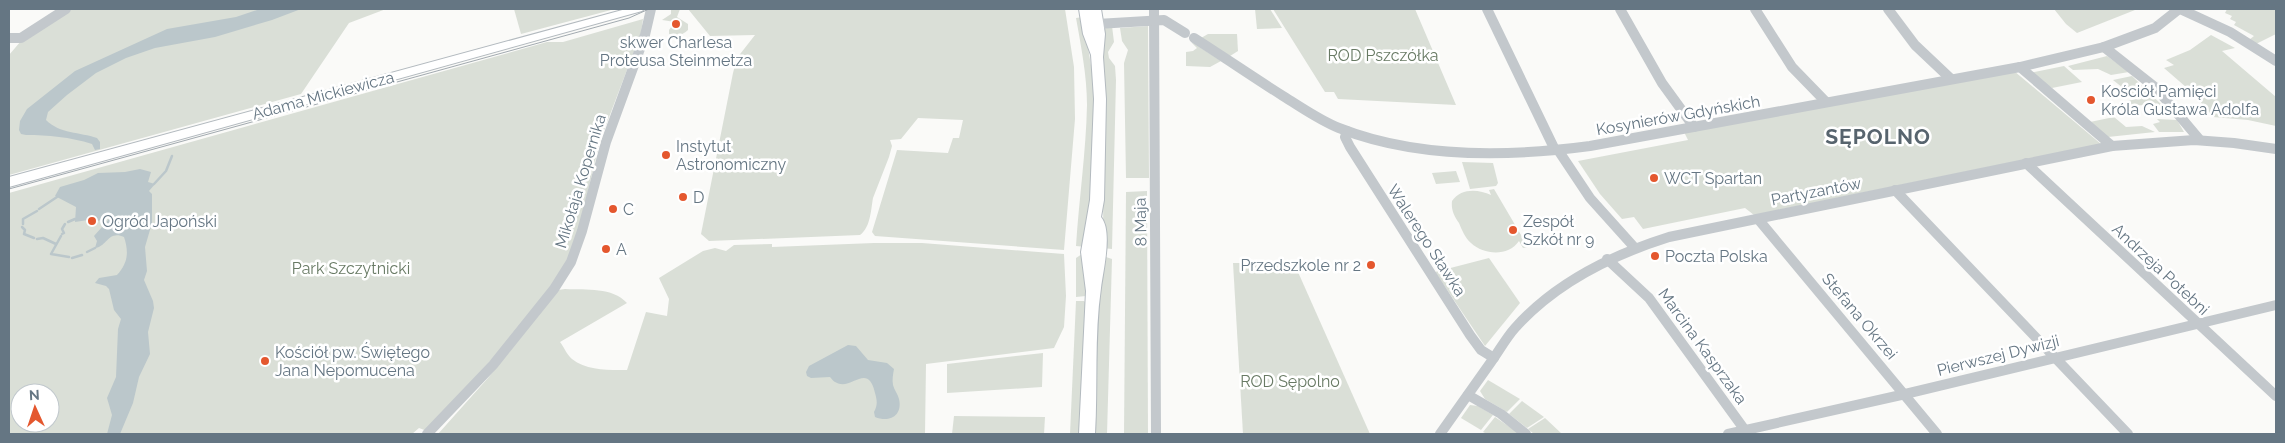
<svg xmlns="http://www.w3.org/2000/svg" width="2285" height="443" font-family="Raleway,sans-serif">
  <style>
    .green { fill: #dadfd7; fill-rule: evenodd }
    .water { fill: #bbc7cb }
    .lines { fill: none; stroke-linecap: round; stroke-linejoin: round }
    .stream { stroke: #bbc7cb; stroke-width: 2.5 }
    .secondary-casing { stroke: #b3babf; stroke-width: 2 }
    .minor { stroke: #c3c8cc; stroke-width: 10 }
    .secondary { fill: #fff; fill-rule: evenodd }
    .tram { stroke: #a2aab0; stroke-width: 1 }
    .poi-dot { fill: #e4572e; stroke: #fff; stroke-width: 2 }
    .labels { text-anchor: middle; stroke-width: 5; stroke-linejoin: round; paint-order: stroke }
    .poi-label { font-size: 16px; fill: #657683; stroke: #fff; text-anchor: start }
    .park-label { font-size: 16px; fill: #687a64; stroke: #fff }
    .street-label { font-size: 16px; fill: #657683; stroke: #fff }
    .district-label { font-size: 21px; font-weight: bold; letter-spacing: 1px; fill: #57646e; stroke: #fff }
  </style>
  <rect width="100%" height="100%" fill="#fafaf8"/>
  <g class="green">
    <polygon points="70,9 386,9 349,23 301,94 9,175 9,55 21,41"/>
    <polygon points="514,9 615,9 521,34"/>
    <path d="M671,9H680L677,17L688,24V30C683,35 676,37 669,34V30L675,22L662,20L671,14Z"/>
    <path d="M688,9H1065L1074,67L1075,119L1064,250L875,236L872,232L897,150L948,153L953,138H959L963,120L918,118L901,139L890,140L892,146L889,157L873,198C871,208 871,227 860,235L709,241L701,234L733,73L737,58L755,35L710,36Z"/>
    <polygon points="1255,9 1270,9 1282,28 1257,29"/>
    <polygon points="1273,9 1415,9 1456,105 1338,99 1334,92 1325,92"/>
    <polygon points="2054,9 2133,9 2135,10 2077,33 2066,24"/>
    <polygon points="2227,9 2276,9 2276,34 2256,44 2249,40 2254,36 2234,25 2236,22 2230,19 2232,16 2225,13"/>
    <path d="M1083,17L1095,90L1092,186L1086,247L1076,246C1079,199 1086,152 1087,105C1087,76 1081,46 1076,18Z"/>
    <path d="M643,19L641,33L600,141L577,237L566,265L544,298L503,347L427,431L419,428L412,434H9V193L547,42H563ZM20,393H50V423H20Z"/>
    <polygon points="1112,26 1114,42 1108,52 1109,58 1115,66 1116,80 1112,249 1103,248 1104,28"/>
    <polygon points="1148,26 1149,178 1126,178 1124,63 1128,50 1122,41 1120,28"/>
    <polygon points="1208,34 1237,34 1238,51 1230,56 1201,38"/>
    <polygon points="2211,35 2235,48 2222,51 2276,97 2276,126 2248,120 2213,117 2194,94 2164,68 2174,65 2166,60 2190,50"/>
    <polygon points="1192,43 1193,43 1221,61 1210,67 1186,66 1186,52 1193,51 1197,48"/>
    <polygon points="2107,56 2129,72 2111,75 2098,69 2073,70 2068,66"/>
    <polygon points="2064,66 2082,82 2052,88 2029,73"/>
    <polygon points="2014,71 2101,144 1754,215 1745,208 1643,229 1634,217 1622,219 1600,194 1578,161 1688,140 1684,132"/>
    <polygon points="2132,76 2167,110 2160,110 2153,104 2133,106 2127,101 2137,99 2113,80"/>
    <polygon points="2114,117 2126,127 2142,126 2155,132 2108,137 2090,122"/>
    <polygon points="2157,119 2177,120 2184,132 2159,132 2153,124 2160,122"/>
    <polygon points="1462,162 1493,163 1498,183 1496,186 1470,189"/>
    <polygon points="1456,171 1460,182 1436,184 1432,173"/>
    <path d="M1494,189L1528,247L1523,248L1519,241C1508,257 1484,255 1471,243C1465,238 1462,230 1459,223C1454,216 1451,210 1452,201C1461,188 1478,189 1491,195L1489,190Z"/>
    <polygon points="1147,191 1148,434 1124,434 1126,192"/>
    <path d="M874,243H922L1064,254L1066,296L1064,327L1054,348L926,364L925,434H438L488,378L558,290L565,289C587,290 612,287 627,303L560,342C564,347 567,355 572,359C587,371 609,370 627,370L646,312L667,316L669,299L659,278L703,251L715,248L726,251L734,245L772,244V247Z"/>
    <polygon points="1082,254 1086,280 1086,296 1076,297 1076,258"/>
    <polygon points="1103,256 1112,259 1107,434 1094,434 1099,294"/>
    <polygon points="1489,258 1520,303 1485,346 1435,272"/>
    <polygon points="1233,263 1294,263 1370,434 1243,434"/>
    <polygon points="1076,301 1084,301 1087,304 1081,434 1070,434"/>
    <polygon points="1043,353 1042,387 947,393 947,364"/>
    <polygon points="1488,380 1520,399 1507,412 1485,399 1480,391"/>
    <polygon points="1522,401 1544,417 1527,428 1509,414"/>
    <polygon points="1470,405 1478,406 1493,415 1481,430 1461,418"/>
    <polygon points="954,416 1045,417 1044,434 952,434"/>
    <polygon points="1495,417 1520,434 1487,434 1483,432"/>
    <polygon points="1545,418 1562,434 1534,434 1528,429"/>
  </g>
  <g class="water">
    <path d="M260,9H301L272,20L215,37L155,48L126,58L96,73L67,95L48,112L46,120C60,134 80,132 97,138L100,142V149L95,150L92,144C70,137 48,135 26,135L21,134L19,130L20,121L27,109L75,71L167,29L236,17Z"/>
    <path d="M140,169L151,172L148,182L155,184L149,191L152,194V223L145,247L147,271L144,280L153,301L154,308L148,332L150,354L139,377L133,403L120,434H107L112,415L107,398L116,377L118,329L121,319L114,310L109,289L106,286L95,283L99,278L117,275C128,263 129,252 124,237C108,230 107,247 95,248L97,241L94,236L110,218L108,217L98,221L94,219L75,222L76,207L55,196L60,187L84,180L98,173L125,172Z"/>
    <path d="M848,345L856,346L868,360L887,363L894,369C893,374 892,380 893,385C894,390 898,394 899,399C903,416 889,423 875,417L874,412C878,405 877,400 875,393C867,357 847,400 830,377L811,378L807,376L806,372L809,366Z"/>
  </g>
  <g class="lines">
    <g class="stream">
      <polyline points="154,184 166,171 172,156"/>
      <polyline points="39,209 57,197"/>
      <polyline points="68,222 75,219"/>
      <polyline points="23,224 23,219 37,211"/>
      <polyline points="22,227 25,230 24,234 34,238"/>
      <polyline points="62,234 64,233 62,229 65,224"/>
      <polyline points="61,236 51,254 69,257"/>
      <polyline points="37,239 43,238 56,244"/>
      <polyline points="87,252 95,248"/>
      <polyline points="72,258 82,255"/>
    </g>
    <g class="secondary-casing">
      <g id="secondary">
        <polygon points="626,9 644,9 642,11 9,187 9,177"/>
        <path d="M1079,9H1101L1105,34L1103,57L1106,99L1104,200L1101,217C1113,231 1103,271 1101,288C1094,336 1098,386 1095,434H1079L1086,291L1081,252L1090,200L1094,99L1091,55L1083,34Z"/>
      </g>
    </g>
    <g class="minor">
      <polyline points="1154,9 1156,434"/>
      <polyline points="1487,9 1555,150"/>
      <polyline points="1620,9 1662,83 1694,127"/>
      <polyline points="1755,9 1792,67 1826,102"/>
      <polyline points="1888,9 1915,45 1951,79"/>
      <polyline points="2180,9 2230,32 2276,61"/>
      <polyline points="1097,24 1164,20 1185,33"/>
      <polyline points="9,38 21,38 66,9"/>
      <path d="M1194,38C1224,57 1253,77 1283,96C1301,107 1319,120 1339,128C1417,159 1508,157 1590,146L2020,67L2104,47L2155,28L2179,9"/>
      <polyline points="2104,47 2156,88 2199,139"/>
      <polyline points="2020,67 2112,146"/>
      <polyline points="1347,131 1345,137 1350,147 1470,335 1481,350 1494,358"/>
      <polyline points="1558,150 1590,198 1634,247"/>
      <polyline points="2026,163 2276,396"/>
      <polyline points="1895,190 2128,434"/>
      <polyline points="1758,219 1937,434"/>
      <polyline points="1607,259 1649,298 1747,433"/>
      <polyline points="1468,395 1501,414 1526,434"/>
      <polyline points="427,434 493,365 554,289 571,262 582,231 606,142 645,35 651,9"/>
      <path d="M1440,434C1457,410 1474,386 1491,362C1499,351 1506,338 1515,328C1556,282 1612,255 1669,237L2112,146L2194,140L2234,143L2276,149"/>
      <polyline points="1728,434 1901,395 2276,305"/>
    </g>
    <use href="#secondary" class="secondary"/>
    <polyline class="tram" points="9,189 629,18 649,9"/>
  </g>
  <g class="poi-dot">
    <circle cx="676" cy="24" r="5"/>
    <circle cx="2091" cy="100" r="5"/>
    <circle cx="666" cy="155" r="5"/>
    <circle cx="1654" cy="178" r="5"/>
    <circle cx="683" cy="197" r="5"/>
    <circle cx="613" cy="209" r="5"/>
    <circle cx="92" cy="221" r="5"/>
    <circle cx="1513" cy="230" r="5"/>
    <circle cx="606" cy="249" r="5"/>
    <circle cx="1655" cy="256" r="5"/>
    <circle cx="1371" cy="265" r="5"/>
    <circle cx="265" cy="361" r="5"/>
  </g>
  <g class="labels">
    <g class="poi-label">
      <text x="676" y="48" text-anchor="middle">skwer Charlesa<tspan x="676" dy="18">Proteusa Steinmetza</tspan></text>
      <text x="2101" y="97">Kościół Pamięci<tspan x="2101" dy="18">Króla Gustawa Adolfa</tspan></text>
      <text x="676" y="152">Instytut<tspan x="676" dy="18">Astronomiczny</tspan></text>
      <text x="1664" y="184">WCT Spartan</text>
      <text x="693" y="203">D</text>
      <text x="623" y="215">C</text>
      <text x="102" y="227">Ogród Japoński</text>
      <text x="1523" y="227">Zespół<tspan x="1523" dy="18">Szkół nr 9</tspan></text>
      <text x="616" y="255">A</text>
      <text x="1665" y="262">Poczta Polska</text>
      <text x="1361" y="271" text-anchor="end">Przedszkole nr 2</text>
      <text x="275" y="358">Kościół pw. Świętego<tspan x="275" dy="18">Jana Nepomucena</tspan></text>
    </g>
    <g class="park-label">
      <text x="1383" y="61">ROD Pszczółka</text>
      <text x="351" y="274">Park Szczytnicki</text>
      <text x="1290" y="387">ROD Sępolno</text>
    </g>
    <g class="street-label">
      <text transform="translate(323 95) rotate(-15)" y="6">Adama Mickiewicza</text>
      <text transform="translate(1678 115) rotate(-10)" y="6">Kosynierów Gdyńskich</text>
      <text transform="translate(580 181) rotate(-73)" y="6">Mikołaja Kopernika</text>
      <text transform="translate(1816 191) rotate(-11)" y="6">Partyzantów</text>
      <text transform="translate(1140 222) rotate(-91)" y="6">8 Maja</text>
      <text transform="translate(1427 240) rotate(57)" y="6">Walerego Sławka</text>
      <text transform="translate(2161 269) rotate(43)" y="6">Andrzeja Potebni</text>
      <text transform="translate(1860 316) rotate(50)" y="6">Stefana Okrzei</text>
      <text transform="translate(1703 346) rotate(54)" y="6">Marcina Kasprzaka</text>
      <text transform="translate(1998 355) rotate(-14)" y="6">Pierwszej Dywizji</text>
    </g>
    <g class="district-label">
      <text x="1878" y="144">SĘPOLNO</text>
    </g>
  </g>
  <rect width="2285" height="443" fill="none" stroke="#657683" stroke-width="20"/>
  <g transform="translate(35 408) rotate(357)"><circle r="24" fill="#ffffff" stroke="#c1c8cd"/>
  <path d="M0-4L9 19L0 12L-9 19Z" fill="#e4572e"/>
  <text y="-8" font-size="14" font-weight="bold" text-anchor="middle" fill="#657683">N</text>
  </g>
</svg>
